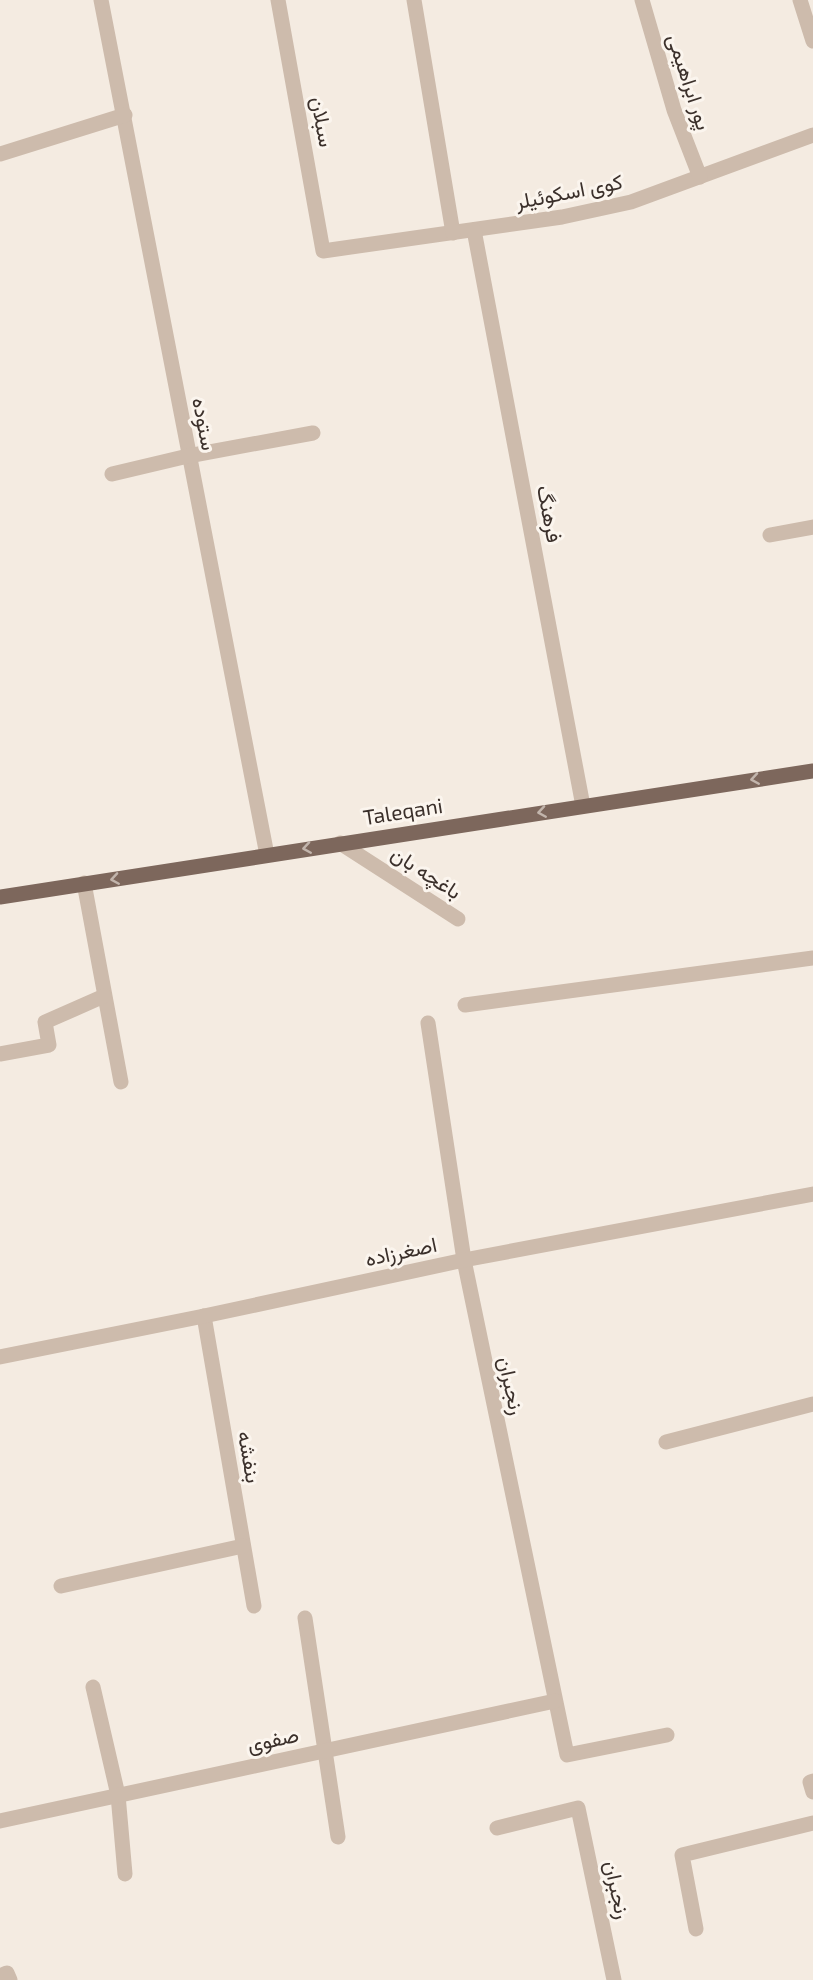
<svg xmlns="http://www.w3.org/2000/svg" width="813" height="1980" font-family="'Exo 2',Vazirmatn,sans-serif">
  <style>
    .lines { fill: none; stroke-linecap: round; stroke-linejoin: round }
    .minor { stroke: #cdbbac; stroke-width: 15 }
    .major { stroke: #7d675c; stroke-width: 15 }
    .oneway { stroke: #c2b5ac }
    .labels { text-anchor: middle; stroke-width: 6; stroke-linejoin: round; paint-order: stroke }
    .street-label { font-size: 21px; fill: #3b302b; stroke: #fbf5ee }
  </style>
  <rect width="100%" height="100%" fill="#f4ebe1"/>
  <g class="lines">
    <g class="minor">
      <polyline points="101,0 267,855"/>
      <polyline points="278,0 323,251 562,217 631,202 813,135"/>
      <polyline points="414,0 453,233"/>
      <polyline points="642,0 674,110 700,177"/>
      <polyline points="800,0 813,41"/>
      <polyline points="0,154 125,115"/>
      <polyline points="474,230 583,806"/>
      <polyline points="112,474 188,456 313,433"/>
      <polyline points="770,535 813,527"/>
      <polyline points="340,843 458,919"/>
      <polyline points="84,883 121,1082"/>
      <polyline points="465,1005 813,958"/>
      <polyline points="428,1023 464,1260 567,1755 667,1735"/>
      <polyline points="0,1054 49,1045 45,1022 104,996"/>
      <polyline points="204,1316 254,1606"/>
      <polyline points="0,1357 204,1316 464,1260 813,1194"/>
      <polyline points="666,1442 813,1404"/>
      <polyline points="61,1586 243,1546"/>
      <polyline points="305,1618 338,1837"/>
      <polyline points="93,1687 118,1795 125,1874"/>
      <polyline points="813,1781 810,1782 813,1792"/>
      <polyline points="0,1821 555,1701"/>
      <polyline points="497,1828 578,1808 614,1980"/>
      <polyline points="696,1929 682,1855 813,1823"/>
      <polyline points="0,1976 7,1973 10,1980"/>
    </g>
    <polyline class="major" points="0,897 813,771"/>
  </g>
  <defs><path id="oneway-chevron" d="M-2-3.5L2.5 0L-2 3.5" fill="none" stroke-width="1.6" stroke-linecap="round" stroke-linejoin="round" transform="scale(1.5)"/></defs>
  <g class="oneway">
    <use href="#oneway-chevron" transform="translate(755 779) rotate(171)"/>
    <use href="#oneway-chevron" transform="translate(542 812) rotate(171)"/>
    <use href="#oneway-chevron" transform="translate(307 848) rotate(171)"/>
    <use href="#oneway-chevron" transform="translate(115 879) rotate(171)"/>
  </g>
  <g class="labels">
    <g class="street-label">
      <text transform="translate(689 82) rotate(72)" y="7">پور ابراهیمی</text>
      <text transform="translate(322 122) rotate(80)" y="7">سبلان</text>
      <text transform="translate(569 192) rotate(-11)" y="7">کوی اسکوئیلر</text>
      <text transform="translate(204 424) rotate(79)" y="7">ستوده</text>
      <text transform="translate(549 514) rotate(79)" y="7">فرهنگ</text>
      <text transform="translate(403 812) rotate(-9)" y="7">Taleqani</text>
      <text transform="translate(426 873) rotate(33)" y="7">باغچه بان</text>
      <text transform="translate(401 1252) rotate(-12)" y="7">اصغرزاده</text>
      <text transform="translate(511 1386) rotate(78)" y="7">رنجبران</text>
      <text transform="translate(249 1457) rotate(80)" y="7">بنفشه</text>
      <text transform="translate(273 1740) rotate(-12)" y="7">صفوی</text>
      <text transform="translate(617 1890) rotate(78)" y="7">رنجبران</text>
    </g>
  </g>
</svg>
